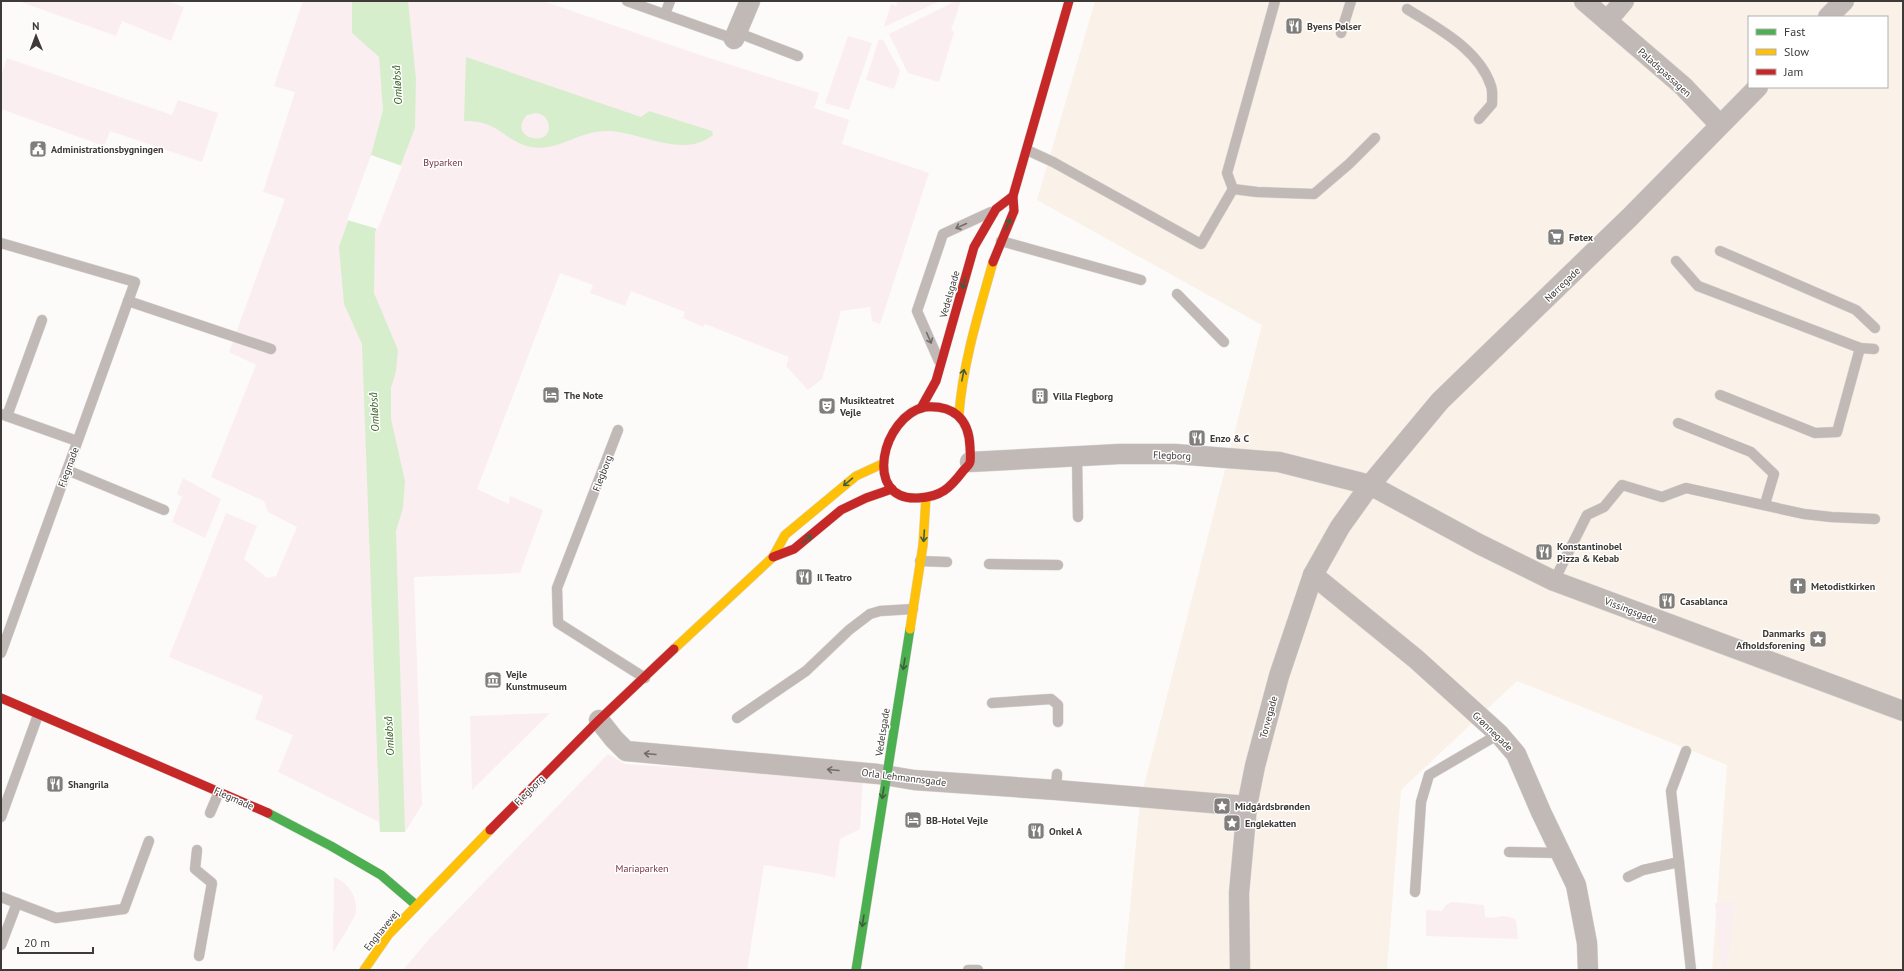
<svg xmlns="http://www.w3.org/2000/svg" width="1904" height="971" font-family="'PT Sans',sans-serif">
  <style>
    .built { fill: #faf1e8; fill-rule: evenodd }
    .green { fill: #fbeef0 }
    .water { fill: #d7eecc; fill-rule: evenodd }
    .pier { fill: #fdfbf9 }
    .lines { fill: none; stroke-linecap: round; stroke-linejoin: round }
    .lane-casing { stroke: #dad8d7; stroke-width: 11 }
    .street-casing { stroke: #dad8d7; stroke-width: 21 }
    .fast-casing { stroke: #dad8d7; stroke-width: 10 }
    .slow-casing { stroke: #dad8d7; stroke-width: 10 }
    .jam-casing { stroke: #dad8d7; stroke-width: 10 }
    .lane { stroke: #c0b9b6; stroke-width: 10 }
    .street { stroke: #c0b9b6; stroke-width: 20 }
    .fast { stroke: #4caf50; stroke-width: 9 }
    .slow { stroke: #ffc107; stroke-width: 9 }
    .jam { stroke: #c62828; stroke-width: 9 }
    .oneway { stroke: #425d3e }
    .oneway2 { stroke: #716d6a }
    .labels { text-anchor: middle; stroke-width: 3; stroke-linejoin: round; paint-order: stroke }
    .poi-label { font-size: 10px; font-weight: bold; fill: #3d3a37; stroke: #fff; text-anchor: start }
    .street-label { font-size: 10px; fill: #3d3a37; stroke: #fff }
    .park-label { font-size: 10px; fill: #793047; stroke: #fff }
    .water-label { font-size: 11px; font-style: italic; fill: #355f20; stroke: #fff }
  </style>
  <rect width="100%" height="100%" fill="#fdfbf9"/>
  <path class="built" d="M1095,1H1903V970H1712L1727,765L1517,681L1401,790L1387,970H1124L1140,801L1262,325L1037,200ZM1749,17H1887V87H1749Z"/>
  <g class="green">
    <polygon points="18,1 167,1 184,7 171,41 122,21 116,36"/>
    <polygon points="303,1 543,1 700,55 819,93 814,108 849,120 842,144 929,173 880,324 872,321 870,307 841,311 822,379 808,390 786,366 789,357 705,324 703,327 683,318 685,312 631,291 625,306 590,293 593,285 560,273 477,489 509,504 510,496 543,510 520,573 414,577 422,805 405,832 380,832 379,822 278,772 293,735 255,719 263,696 169,657 226,513 257,526 244,559 267,578 276,576 297,527 268,512 264,501 211,477 256,365 229,352 285,199 263,192 295,92 274,86"/>
    <polygon points="898,1 940,1 884,27 891,4 896,6"/>
    <polygon points="956,1 961,1 951,30 954,32 939,82 908,73 889,34"/>
    <polygon points="848,36 872,43 849,110 825,103"/>
    <polygon points="879,39 883,40 900,71 894,89 866,80"/>
    <polygon points="7,58 172,115 178,100 218,113 202,162 110,131 104,146 1,109 1,76"/>
    <polygon points="183,478 221,499 205,538 172,522 182,497 177,494"/>
    <polygon points="550,713 472,790 470,716"/>
    <polygon points="608,754 625,764 863,779 860,829 840,839 835,878 821,874 764,865 747,970 403,970 430,938"/>
    <path d="M334,877C347,882 358,896 356,912C354,920 338,944 333,953Z"/>
    <polygon points="1735,901 1727,970 1722,970 1715,903"/>
    <path d="M1452,902L1484,905L1485,917C1499,920 1501,911 1516,920L1518,939L1426,936V910L1442,911L1446,905Z"/>
  </g>
  <g class="water">
    <polygon points="352,1 408,1 416,79 415,128 375,232 374,293 398,350 396,371 391,388 391,419 405,481 403,508 396,531 405,832 380,832 362,344 344,304 339,247 371,155 383,110 379,57 352,33"/>
    <path d="M466,57L641,117L649,111L712,131L713,135C683,159 643,133 610,131C580,129 559,152 531,147C505,142 499,120 464,121ZM536,113C541,114 546,116 548,122C556,149 505,140 527,115Z"/>
  </g>
  <polygon class="pier" points="371,155 402,166 378,229 347,220"/>
  <g class="lines">
    <g class="lane-casing">
      <g id="lane">
        <polyline points="627,1 734,39"/>
        <path d="M1407,9C1437,28 1479,49 1491,86C1493,91 1492,99 1492,104L1479,119"/>
        <polyline points="665,14 670,1"/>
        <polyline points="736,32 798,56"/>
        <polyline points="1341,33 1351,1"/>
        <polyline points="1027,150 1053,162 1201,244 1233,189 1257,192 1314,194 1349,164 1375,138"/>
        <polyline points="1233,189 1227,173 1275,1"/>
        <polyline points="1001,241 1141,280"/>
        <polyline points="1,243 135,282 1,653"/>
        <polyline points="1720,251 1856,310 1875,328"/>
        <polyline points="1676,261 1698,286 1860,348 1874,349"/>
        <polyline points="1177,294 1224,342"/>
        <polyline points="128,301 271,349"/>
        <polyline points="939,361 917,311 943,234 991,212"/>
        <polyline points="1720,395 1815,433 1837,432 1860,348"/>
        <polyline points="1,414 77,441"/>
        <polyline points="7,416 42,320"/>
        <polyline points="1678,423 1751,452 1774,474 1765,504"/>
        <polyline points="618,430 557,588 558,623 645,678"/>
        <polyline points="1077,457 1078,517"/>
        <polyline points="67,470 164,510"/>
        <polyline points="920,561 947,562"/>
        <polyline points="989,564 1058,565"/>
        <polyline points="1554,581 1587,515 1604,507 1622,485 1662,497 1686,488 1804,514 1831,517 1875,519"/>
        <polyline points="992,703 1051,699 1058,705 1058,722"/>
        <polyline points="737,718 806,671 849,630 870,614 880,611 913,609"/>
        <polyline points="1686,751 1671,791 1691,970"/>
        <polyline points="1056,790 1057,774"/>
        <polyline points="210,813 219,792"/>
        <polyline points="1,817 38,715"/>
        <polyline points="197,850 195,869 212,883 199,956"/>
        <polyline points="1509,852 1560,853"/>
        <polyline points="1628,877 1643,870 1679,862"/>
        <polyline points="1415,892 1421,802 1429,775 1499,734"/>
        <polyline points="1,897 56,918 124,909 149,841"/>
        <polyline points="1,945 17,903"/>
        <polyline points="968,970 978,970"/>
      </g>
    </g>
    <g class="street-casing">
      <g id="street">
        <polyline points="1584,1 1683,86 1720,125"/>
        <polyline points="1828,17 1844,1"/>
        <polyline points="1607,21 1624,1"/>
        <polyline points="734,39 750,1"/>
        <polyline points="970,462 1119,454 1175,454 1279,462 1370,485 1479,544 1554,581 1903,711"/>
        <polyline points="1313,575 1416,659 1499,734 1516,754 1541,812 1576,885 1587,943 1588,970"/>
        <polyline points="599,720 614,739 626,751 878,774 914,780 1056,790 1247,806"/>
        <polyline points="1240,970 1239,893 1247,806 1255,766 1279,676 1313,575 1340,527 1370,485 1440,401 1630,217 1758,87"/>
      </g>
    </g>
    <g class="fast-casing">
      <g id="fast">
        <polyline points="268,813 331,846 381,875 416,905"/>
        <polyline points="856,970 910,629"/>
      </g>
    </g>
    <g class="slow-casing">
      <g id="slow">
        <path d="M959,414C963,362 979,312 993,262"/>
        <polyline points="910,629 923,545 926,497"/>
        <polyline points="674,649 773,557 785,535 856,476 882,464"/>
        <polyline points="364,970 389,934 490,830"/>
      </g>
    </g>
    <g class="jam-casing">
      <g id="jam">
        <polyline points="993,262 1014,211 1013,196 1069,1"/>
        <path d="M925,407C953,405 969,418 970,447C970,451 971,457 970,462C969,466 965,468 963,471C950,488 941,497 918,498C862,501 882,416 925,407Z"/>
        <polyline points="921,408 936,381 974,247 996,209 1013,196"/>
        <polyline points="773,557 794,549 841,510 866,498 892,489"/>
        <polyline points="1,698 268,813"/>
        <polyline points="490,830 599,720 674,649"/>
      </g>
    </g>
    <use href="#lane" class="lane"/>
    <use href="#street" class="street"/>
    <use href="#fast" class="fast"/>
    <use href="#slow" class="slow"/>
    <use href="#jam" class="jam"/>
  </g>
  <defs><path id="oneway-shaft" d="M-6 0H5M1.5-3L5.5 0L1.5 3" fill="none" stroke-width="1.6" stroke-linecap="round" stroke-linejoin="round"/></defs>
  <g class="oneway">
    <use href="#oneway-shaft" transform="translate(1008 224) rotate(-67)"/>
    <use href="#oneway-shaft" transform="translate(964 283) rotate(106)"/>
    <use href="#oneway-shaft" transform="translate(963 375) rotate(-79)"/>
    <use href="#oneway-shaft" transform="translate(848 482) rotate(140)"/>
    <use href="#oneway-shaft" transform="translate(924 536) rotate(94)"/>
    <use href="#oneway-shaft" transform="translate(807 539) rotate(-40)"/>
    <use href="#oneway-shaft" transform="translate(904 664) rotate(99)"/>
    <use href="#oneway-shaft" transform="translate(883 793) rotate(99)"/>
    <use href="#oneway-shaft" transform="translate(863 921) rotate(99)"/>
  </g>
  <g class="oneway2">
    <use href="#oneway-shaft" transform="translate(961 226) rotate(155)"/>
    <use href="#oneway-shaft" transform="translate(929 338) rotate(66)"/>
    <use href="#oneway-shaft" transform="translate(650 754) rotate(-175)"/>
    <use href="#oneway-shaft" transform="translate(833 770) rotate(-175)"/>
  </g>
  <defs>
    <g id="restaurant-square" transform="scale(0.9)"><rect x="-9" y="-9" width="18" height="18" rx="4" fill="#807e7b" stroke="#fff"/><path d="M-5-6h1v4h1v-4h1v4h1v-4h1v5L-1.5 .5V6h-2V.5L-5-1ZM5-6V6H3V1.5H1.5Q1.5-4 5-6Z" fill="#fff"/></g>
    <g id="civic-square" transform="scale(0.9)"><rect x="-9" y="-9" width="18" height="18" rx="4" fill="#807e7b" stroke="#fff"/><path d="M-.6-6.5H3V-4.5H.6V-3L4-1V1h2V6H-6V1h2V-1L-.6-3ZM-1.2 2.5V6h2.4V2.5Z" fill="#fff"/></g>
    <g id="supermarket-square" transform="scale(0.9)"><rect x="-9" y="-9" width="18" height="18" rx="4" fill="#807e7b" stroke="#fff"/><path d="M-6-5.5h2.5l.6 2H6L4.5 2H-2.5L-4.4-4H-6ZM-1.5 3.2a1.3 1.3 0 1 0 .1 0ZM3 3.2a1.3 1.3 0 1 0 .1 0Z" fill="#fff"/></g>
    <g id="hotel-square" transform="scale(0.9)"><rect x="-9" y="-9" width="18" height="18" rx="4" fill="#807e7b" stroke="#fff"/><path d="M-6-4.5h1.5V1H6V5H4.5V3h-9V5H-6ZM-4 0a1.8 1.8 0 1 1 3.6 0ZM.5 0V-2.5h3Q6-2.5 6 0Z" fill="#fff"/></g>
    <g id="building-square" transform="scale(0.9)"><rect x="-9" y="-9" width="18" height="18" rx="4" fill="#807e7b" stroke="#fff"/><path d="M-4-6H4V6H1V3H-1V6H-4ZM-2.5-4.3h1.7v1.8h-1.7ZM.8-4.3h1.7v1.8H.8ZM-2.5-1h1.7V.8h-1.7ZM.8-1h1.7V.8H.8Z" fill="#fff"/></g>
    <g id="theatre-square" transform="scale(0.9)"><rect x="-9" y="-9" width="18" height="18" rx="4" fill="#807e7b" stroke="#fff"/><path d="M-5-5.5Q0-4 5-5.5V0Q5 5 0 6Q-5 5-5 0ZM-3.3-2.5H-1v1.5H-3.3ZM1-2.5H3.3v1.5H1ZM-2.8 1Q0 5.5 2.8 1Z" fill="#fff"/></g>
    <g id="church-square" transform="scale(0.9)"><rect x="-9" y="-9" width="18" height="18" rx="4" fill="#807e7b" stroke="#fff"/><path d="M-1.2-6h2.4v3.5h3.3v2.4h-3.3V6h-2.4V-.1h-3.3v-2.4h3.3Z" fill="#fff"/></g>
    <g id="sight-square" transform="scale(0.9)"><rect x="-9" y="-9" width="18" height="18" rx="4" fill="#807e7b" stroke="#fff"/><path d="M0-6L1.8-2.2L6-1.7L2.9 1.2L3.7 5.4L0 3.3L-3.7 5.4L-2.9 1.2L-6-1.7L-1.8-2.2Z" fill="#fff"/></g>
    <g id="museum-square" transform="scale(0.9)"><rect x="-9" y="-9" width="18" height="18" rx="4" fill="#807e7b" stroke="#fff"/><path d="M0-6L6-3V-2H-6V-3ZM-5-1h2V3h-2ZM-1-1h2V3h-2ZM3-1h2V3H3ZM-6 4H6V6H-6Z" fill="#fff"/></g>
  </defs>
  <g fill-rule="evenodd">
    <use href="#restaurant-square" x="1294" y="26"/>
    <use href="#civic-square" x="38" y="149"/>
    <use href="#supermarket-square" x="1556" y="237"/>
    <use href="#hotel-square" x="551" y="395"/>
    <use href="#building-square" x="1040" y="396"/>
    <use href="#theatre-square" x="827" y="406"/>
    <use href="#restaurant-square" x="1197" y="438"/>
    <use href="#restaurant-square" x="1544" y="552"/>
    <use href="#restaurant-square" x="804" y="577"/>
    <use href="#church-square" x="1798" y="586"/>
    <use href="#restaurant-square" x="1667" y="601"/>
    <use href="#sight-square" x="1818" y="639"/>
    <use href="#museum-square" x="493" y="680"/>
    <use href="#restaurant-square" x="55" y="784"/>
    <use href="#sight-square" x="1222" y="806"/>
    <use href="#hotel-square" x="913" y="820"/>
    <use href="#sight-square" x="1232" y="823"/>
    <use href="#restaurant-square" x="1036" y="831"/>
  </g>
  <g class="labels">
    <g class="poi-label">
      <text x="1307" y="30">Byens Pølser</text>
      <text x="51" y="153">Administrationsbygningen</text>
      <text x="1569" y="241">Føtex</text>
      <text x="564" y="399">The Note</text>
      <text x="1053" y="400">Villa Flegborg</text>
      <text x="840" y="404">Musikteatret<tspan x="840" dy="12">Vejle</tspan></text>
      <text x="1210" y="442">Enzo &amp; C</text>
      <text x="1557" y="550">Konstantinobel<tspan x="1557" dy="12">Pizza &amp; Kebab</tspan></text>
      <text x="817" y="581">Il Teatro</text>
      <text x="1811" y="590">Metodistkirken</text>
      <text x="1680" y="605">Casablanca</text>
      <text x="1805" y="637" text-anchor="end">Danmarks<tspan x="1805" dy="12">Afholdsforening</tspan></text>
      <text x="506" y="678">Vejle<tspan x="506" dy="12">Kunstmuseum</tspan></text>
      <text x="68" y="788">Shangrila</text>
      <text x="1235" y="810">Midgårdsbrønden</text>
      <text x="926" y="824">BB-Hotel Vejle</text>
      <text x="1245" y="827">Englekatten</text>
      <text x="1049" y="835">Onkel A</text>
    </g>
    <g class="street-label">
      <text transform="translate(1665 72) rotate(42)" y="4">Paladspassagen</text>
      <text transform="translate(1562 284) rotate(-44)" y="4">Nørregade</text>
      <text transform="translate(949 294) rotate(-74)" y="4">Vedelsgade</text>
      <text transform="translate(1172 455) rotate(2)" y="4">Flegborg</text>
      <text transform="translate(68 467) rotate(-70)" y="4">Flegmade</text>
      <text transform="translate(602 473) rotate(-69)" y="4">Flegborg</text>
      <text transform="translate(1631 610) rotate(21)" y="4">Vissingsgade</text>
      <text transform="translate(1268 717) rotate(-75)" y="4">Torvegade</text>
      <text transform="translate(1493 731) rotate(44)" y="4">Grønnegade</text>
      <text transform="translate(882 732) rotate(-81)" y="4">Vedelsgade</text>
      <text transform="translate(904 777) rotate(7)" y="4">Orla Lehmannsgade</text>
      <text transform="translate(529 790) rotate(-45)" y="4">Flegborg</text>
      <text transform="translate(234 798) rotate(24)" y="4">Flegmade</text>
      <text transform="translate(381 930) rotate(-51)" y="4">Enghavevej</text>
    </g>
    <g class="park-label">
      <text x="443" y="166">Byparken</text>
      <text x="642" y="872">Mariaparken</text>
    </g>
    <g class="water-label">
      <text transform="translate(397 85) rotate(-93)" y="4">Omløbså</text>
      <text transform="translate(374 412) rotate(-93)" y="4">Omløbså</text>
      <text transform="translate(389 736) rotate(-93)" y="4">Omløbså</text>
    </g>
  </g>
  <rect width="1904" height="971" fill="none" stroke="#3d3a37" stroke-width="4"/>
  <rect x="1748" y="16" width="140" height="72" fill="#ffffff" stroke="#b1b0af"/>
  <rect x="1756" y="29" width="20" height="6" fill="#4caf50" stroke="#b1b0af"/>
  <text x="1784" y="36" font-size="12" fill="#3d3a37">Fast</text>
  <rect x="1756" y="49" width="20" height="6" fill="#ffc107" stroke="#b1b0af"/>
  <text x="1784" y="56" font-size="12" fill="#3d3a37">Slow</text>
  <rect x="1756" y="69" width="20" height="6" fill="#c62828" stroke="#b1b0af"/>
  <text x="1784" y="76" font-size="12" fill="#3d3a37">Jam</text>
  <g transform="translate(36 36) rotate(359)" stroke="#ffffff" stroke-width="3" paint-order="stroke">
  <path d="M0-3L7 15L0 10L-7 15Z" fill="#3d3a37"/>
  <text y="-6" font-size="11" font-weight="bold" text-anchor="middle" fill="#3d3a37">N</text>
  </g>
  <path d="M18 947v6h75v-6" fill="none" stroke="#3d3a37" stroke-width="2"/>
  <text x="24" y="947" font-size="12" fill="#3d3a37" stroke="#ffffff" stroke-width="3" paint-order="stroke">20 m</text>
</svg>
